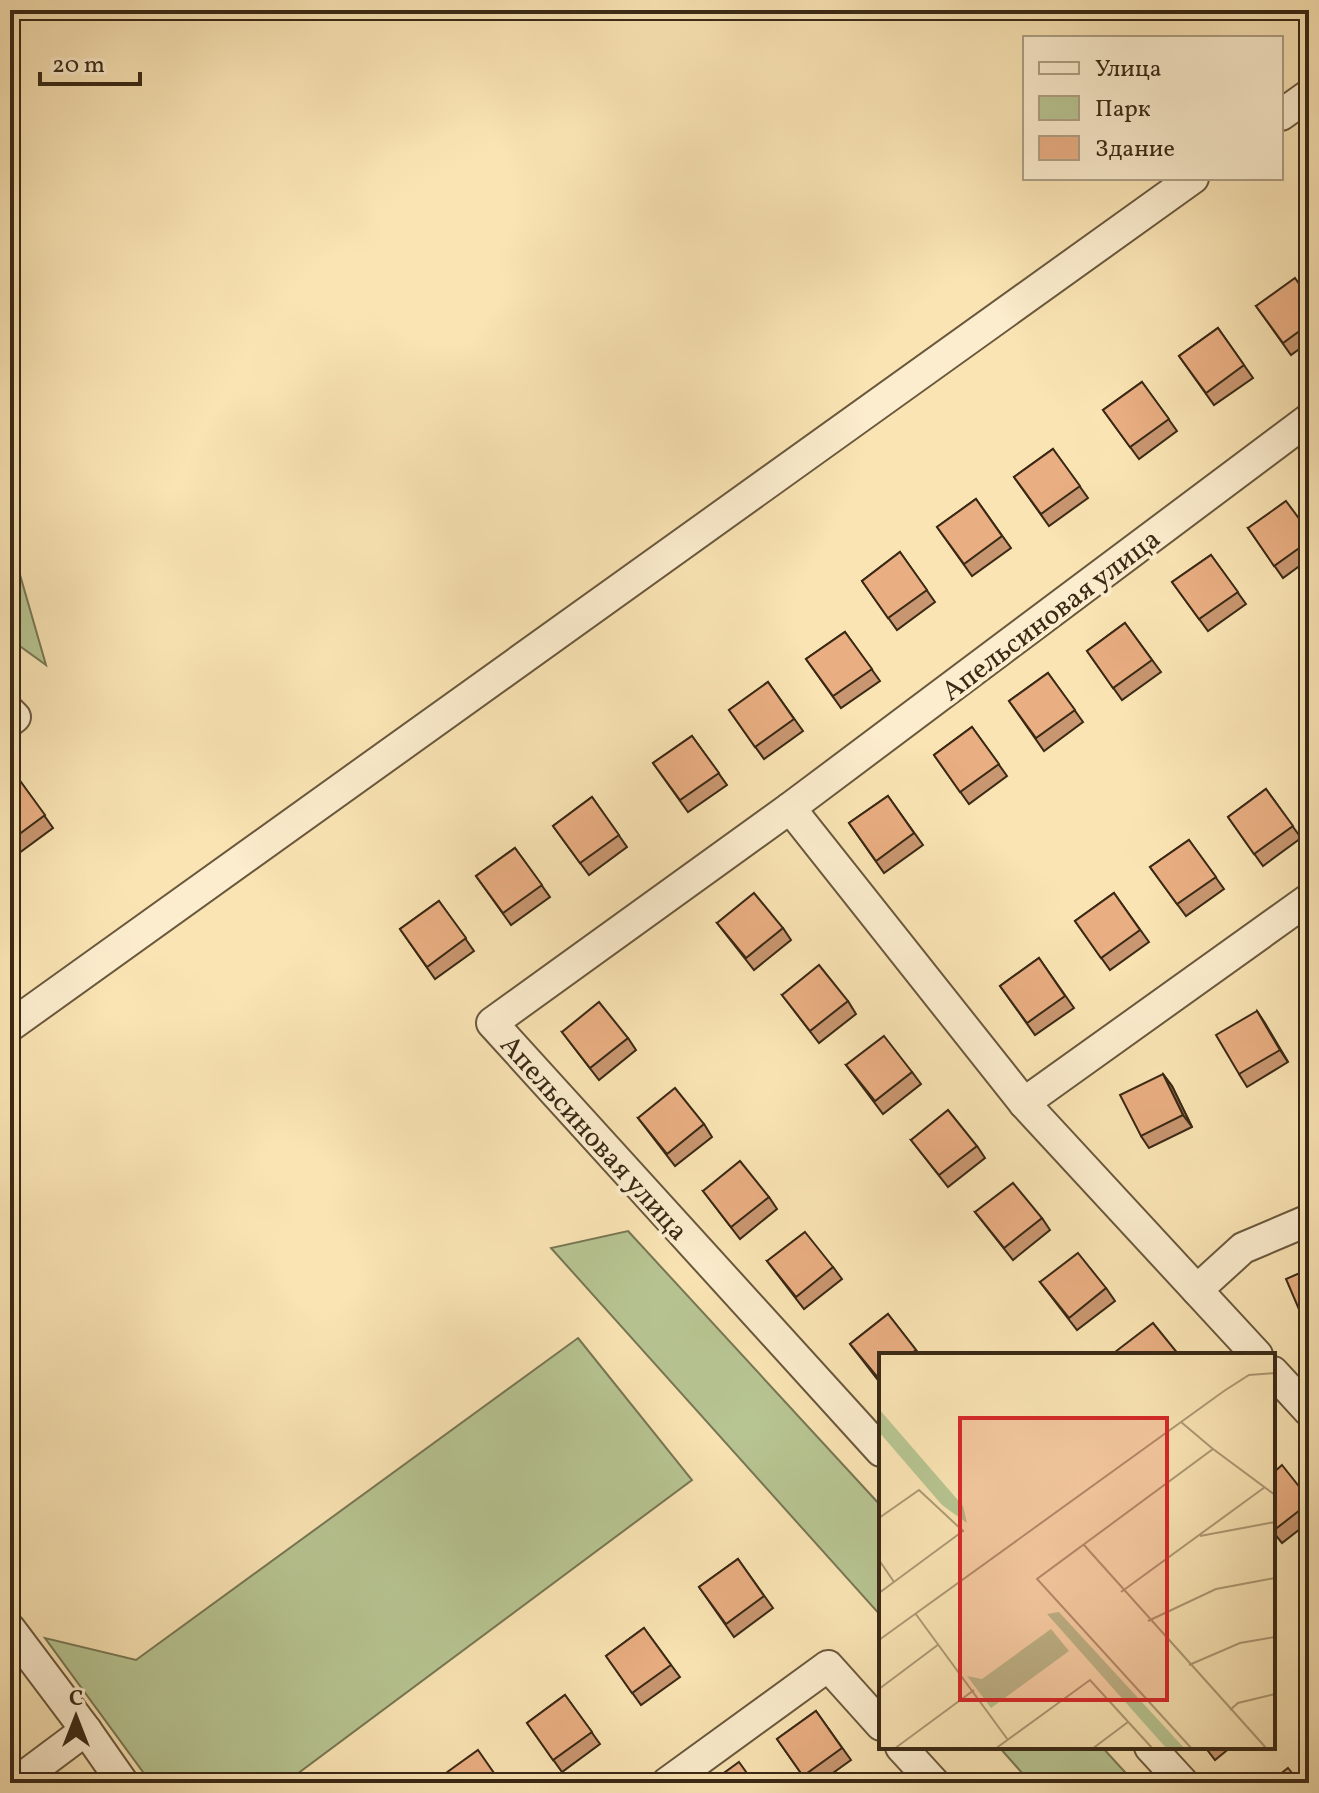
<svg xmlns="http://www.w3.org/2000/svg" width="1319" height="1793" font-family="Vollkorn,serif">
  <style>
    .green { fill: #b7c592; stroke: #787754; stroke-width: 2 }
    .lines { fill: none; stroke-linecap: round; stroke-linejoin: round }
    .minor-casing { stroke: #6a583d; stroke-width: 34 }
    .minor { stroke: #fcedce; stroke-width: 30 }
    .wall { fill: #c89670; stroke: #3a2915; stroke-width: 2 }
    .shaded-wall { fill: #a37a5b; stroke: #3a2915; stroke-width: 2 }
    .building { fill: #e9ae82; stroke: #3a2915; stroke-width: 2 }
    .labels { text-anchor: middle; stroke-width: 8; stroke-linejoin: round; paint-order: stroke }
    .street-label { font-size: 28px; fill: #3a2915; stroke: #fcedce }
    .inset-road { fill: none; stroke: #ad9974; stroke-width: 2 }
    .view { fill: #d62828; fill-opacity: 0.15; stroke: #d62828; stroke-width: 4 }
    .inset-edge { fill: none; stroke: #3a2915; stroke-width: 4 }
  </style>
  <rect width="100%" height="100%" fill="#fae4b4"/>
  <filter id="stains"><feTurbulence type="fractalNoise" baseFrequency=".0025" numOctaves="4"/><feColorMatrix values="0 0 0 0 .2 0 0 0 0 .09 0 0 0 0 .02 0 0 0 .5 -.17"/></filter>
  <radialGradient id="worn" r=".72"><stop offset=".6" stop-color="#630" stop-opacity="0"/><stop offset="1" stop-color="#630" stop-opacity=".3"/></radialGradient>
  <g class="green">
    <polygon points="10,553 16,561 46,665 10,639"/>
    <polygon points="628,1231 881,1506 881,1616 551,1248"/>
    <polygon points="578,1338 692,1480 285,1783 151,1783 45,1638 136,1660"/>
    <polygon points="999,1747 1102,1747 1135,1783 1031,1783"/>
  </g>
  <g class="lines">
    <g class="minor-casing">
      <g id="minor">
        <polyline points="1281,115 1309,95"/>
        <polyline points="10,712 15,717 10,721"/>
        <polyline points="790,808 1024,1103 1257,1355"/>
        <polyline points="10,1026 1193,178"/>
        <polyline points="1024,1103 1309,899"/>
        <polyline points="1197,1290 1243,1248 1309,1220"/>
        <polyline points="1273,1372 1309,1411"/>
        <polyline points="881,1451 492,1023 790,808 1309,419"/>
        <polyline points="10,1629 86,1730 123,1783"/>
        <polyline points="901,1747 934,1783"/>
        <polyline points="1150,1747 1183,1783"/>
        <polyline points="15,1783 86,1730"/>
        <polyline points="667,1783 828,1666 881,1725"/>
      </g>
    </g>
    <use href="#minor" class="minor"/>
  </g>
  <g class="wall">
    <polygon points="1309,298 1309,342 1291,355 1256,306"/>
    <polygon points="1218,328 1253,378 1214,405 1179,356"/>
    <polygon points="1142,382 1177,431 1139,459 1103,410"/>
    <polygon points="1053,449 1088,498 1049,526 1014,477"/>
    <polygon points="976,499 1011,548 972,576 937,527"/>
    <polygon points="1248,528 1309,532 1309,559 1283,578"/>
    <polygon points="900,552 935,602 897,630 862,581"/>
    <polygon points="1211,555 1246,604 1208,631 1172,582"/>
    <polygon points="1125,623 1161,672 1122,700 1087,651"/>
    <polygon points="845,632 880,681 841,708 806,659"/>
    <polygon points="1048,673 1083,722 1044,751 1009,701"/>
    <polygon points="768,682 803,731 764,759 729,710"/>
    <polygon points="972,727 1007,776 969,804 934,755"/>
    <polygon points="692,736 727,785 688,812 653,763"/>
    <polygon points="18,778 53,828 15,856 10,849 10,784"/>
    <polygon points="1266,789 1301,838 1263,866 1228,817"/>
    <polygon points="888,796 923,845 884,873 849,823"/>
    <polygon points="592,797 627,847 589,875 553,826"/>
    <polygon points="1189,840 1224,889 1186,916 1150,867"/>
    <polygon points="515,848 550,897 511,925 476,876"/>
    <polygon points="1114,893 1149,942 1110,970 1075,921"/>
    <polygon points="439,901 474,951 435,979 400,929"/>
    <polygon points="717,923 783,928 791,940 754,970"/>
    <polygon points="1039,958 1074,1008 1035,1035 1000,986"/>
    <polygon points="782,995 848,1001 856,1014 819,1043"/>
    <polygon points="1257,1011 1288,1062 1247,1087 1239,1074"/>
    <polygon points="562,1032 628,1038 636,1050 599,1080"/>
    <polygon points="846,1065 912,1072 921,1084 883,1114"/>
    <polygon points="1163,1074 1172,1086 1192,1127 1149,1148 1141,1136"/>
    <polygon points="638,1118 704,1124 712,1137 675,1166"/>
    <polygon points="911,1140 977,1146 985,1158 948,1187"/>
    <polygon points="703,1191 769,1197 777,1209 740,1239"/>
    <polygon points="975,1212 1042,1218 1050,1230 1013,1260"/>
    <polygon points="767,1261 833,1267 842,1279 804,1309"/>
    <polygon points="1309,1269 1309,1329 1304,1321"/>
    <polygon points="1040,1282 1106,1288 1115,1301 1077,1330"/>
    <polygon points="888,1314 920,1355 881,1355 881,1384 850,1344"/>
    <polygon points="1273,1473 1309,1499 1309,1522 1282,1543 1273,1532"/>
    <polygon points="738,1559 773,1608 734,1637 699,1587"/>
    <polygon points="644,1628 680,1677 641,1705 606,1656"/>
    <polygon points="565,1695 600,1744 562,1772 527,1723"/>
    <polygon points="816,1711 851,1760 819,1783 808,1783 777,1739"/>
    <polygon points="1205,1747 1231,1747 1215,1760"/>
  </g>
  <g class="shaded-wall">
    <polygon points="1257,1011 1265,1023 1288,1062 1280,1050"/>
    <polygon points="1163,1074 1172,1086 1192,1127 1183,1115"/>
  </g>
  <g class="building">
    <polygon points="1295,278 1309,298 1309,324 1283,343 1256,306"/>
    <polygon points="1218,328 1244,365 1206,393 1179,356"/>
    <polygon points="1142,382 1169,419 1130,447 1103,410"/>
    <polygon points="1053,449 1080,486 1041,514 1014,477"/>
    <polygon points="976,499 1002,536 964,564 937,527"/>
    <polygon points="1286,501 1309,532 1309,541 1274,566 1248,528"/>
    <polygon points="900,552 927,590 888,618 862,581"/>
    <polygon points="1211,555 1238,592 1199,619 1172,582"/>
    <polygon points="1125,623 1152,660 1113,688 1087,651"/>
    <polygon points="845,632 872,669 833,696 806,659"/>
    <polygon points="1048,673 1075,710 1036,738 1009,701"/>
    <polygon points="768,682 794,719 755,747 729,710"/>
    <polygon points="972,727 999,764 960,792 934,755"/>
    <polygon points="692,736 719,773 680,800 653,763"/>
    <polygon points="18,778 45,815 10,841 10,784"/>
    <polygon points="1266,789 1293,826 1254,854 1228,817"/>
    <polygon points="888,796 914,833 876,861 849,823"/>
    <polygon points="592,797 619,835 580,863 553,826"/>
    <polygon points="1189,840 1216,877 1177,904 1150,867"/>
    <polygon points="515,848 542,885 503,913 476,876"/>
    <polygon points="754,893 783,928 746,958 717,923"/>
    <polygon points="1114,893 1140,930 1101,958 1075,921"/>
    <polygon points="439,901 466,938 427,967 400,929"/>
    <polygon points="1039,958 1065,996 1027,1023 1000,986"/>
    <polygon points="819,965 848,1001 810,1031 782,995"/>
    <polygon points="599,1002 628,1038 590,1068 562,1032"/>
    <polygon points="1257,1011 1280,1050 1239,1074 1216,1035"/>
    <polygon points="884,1036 912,1072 875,1101 846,1065"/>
    <polygon points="1163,1074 1183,1115 1141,1136 1120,1095"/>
    <polygon points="675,1088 704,1124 667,1154 638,1118"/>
    <polygon points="948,1110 977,1146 939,1175 911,1140"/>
    <polygon points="740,1161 769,1197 731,1227 703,1191"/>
    <polygon points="1013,1183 1042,1218 1004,1248 975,1212"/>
    <polygon points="805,1232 833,1267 796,1297 767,1261"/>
    <polygon points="1078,1253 1106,1288 1069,1318 1040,1282"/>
    <polygon points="1309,1269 1309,1319 1304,1321 1286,1279"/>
    <polygon points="888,1314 916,1350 909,1355 881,1355 881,1378 879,1379 850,1344"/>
    <polygon points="1153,1323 1179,1355 1118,1355 1115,1352"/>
    <polygon points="1282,1465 1309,1499 1309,1503 1273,1531 1273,1473"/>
    <polygon points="738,1559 764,1596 726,1624 699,1587"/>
    <polygon points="644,1628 671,1665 632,1693 606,1656"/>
    <polygon points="565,1695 592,1732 553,1760 527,1723"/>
    <polygon points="816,1711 842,1748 803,1776 777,1739"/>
    <polygon points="478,1750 501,1783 442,1783 439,1778"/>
    <polygon points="739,1762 754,1783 710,1783"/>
    <polygon points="1288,1768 1300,1783 1269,1783"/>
  </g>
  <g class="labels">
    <g class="street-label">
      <text transform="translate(1050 614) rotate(-37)" y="10">Апельсиновая улица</text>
      <text transform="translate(595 1137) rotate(48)" y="10">Апельсиновая улица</text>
    </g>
  </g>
  <g transform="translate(879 1353)">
    <rect width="396" height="396" fill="#fae4b4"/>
    <path d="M0,56L84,153L88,170L63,152L0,79ZM180,259L306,396H288L168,261ZM172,276L190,298L112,355L88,323L103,326Z" fill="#b7c592"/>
    <path class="inset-road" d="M302,69L334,96M0,165L40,137L84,178L0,240M321,183L396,169M205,192L388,396M0,207L15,229M242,239L386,134M36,260L129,387M269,268L337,236L396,225M0,287L345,38L370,22L396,20M310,312L361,290L396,284M0,336L60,291M351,357L359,350L396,341M15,396L95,337M116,396L211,327L274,396M213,396L249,369M313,396L158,226L334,96L396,142"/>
    <path class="view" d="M81,65H288V347H81Z"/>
    <rect width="396" height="396" class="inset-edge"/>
  </g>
  <rect width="1319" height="1793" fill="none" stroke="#fae4b4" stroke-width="40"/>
  <rect x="12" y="12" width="1295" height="1769" fill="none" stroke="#3a2915" stroke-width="4"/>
  <rect x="20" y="20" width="1279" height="1753" fill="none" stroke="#3a2915" stroke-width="2"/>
  <rect x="1023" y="36" width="260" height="144" fill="#fcedce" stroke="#ae9f84" stroke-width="2"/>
  <rect x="1039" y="62" width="40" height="12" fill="#fcedce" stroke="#ae9f84" stroke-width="2"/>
  <text x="1095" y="76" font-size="24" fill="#3a2915">Улица</text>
  <rect x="1039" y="96" width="40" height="24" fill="#b7c592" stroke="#ae9f84" stroke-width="2"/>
  <text x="1095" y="116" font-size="24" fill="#3a2915">Парк</text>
  <rect x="1039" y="136" width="40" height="24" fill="#e9ae82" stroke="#ae9f84" stroke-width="2"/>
  <text x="1095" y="156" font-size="24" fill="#3a2915">Здание</text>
  <g transform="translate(76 1717)" stroke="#fcedce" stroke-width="6" paint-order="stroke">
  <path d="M0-6L14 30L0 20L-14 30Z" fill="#3a2915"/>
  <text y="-12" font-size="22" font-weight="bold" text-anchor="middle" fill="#3a2915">С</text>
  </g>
  <path d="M40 72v12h100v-12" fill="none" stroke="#3a2915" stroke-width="4"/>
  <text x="52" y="72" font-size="24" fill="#3a2915" stroke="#fcedce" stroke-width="6" paint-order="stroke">20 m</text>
  <rect width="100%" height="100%" filter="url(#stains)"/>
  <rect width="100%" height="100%" fill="url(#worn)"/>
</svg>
